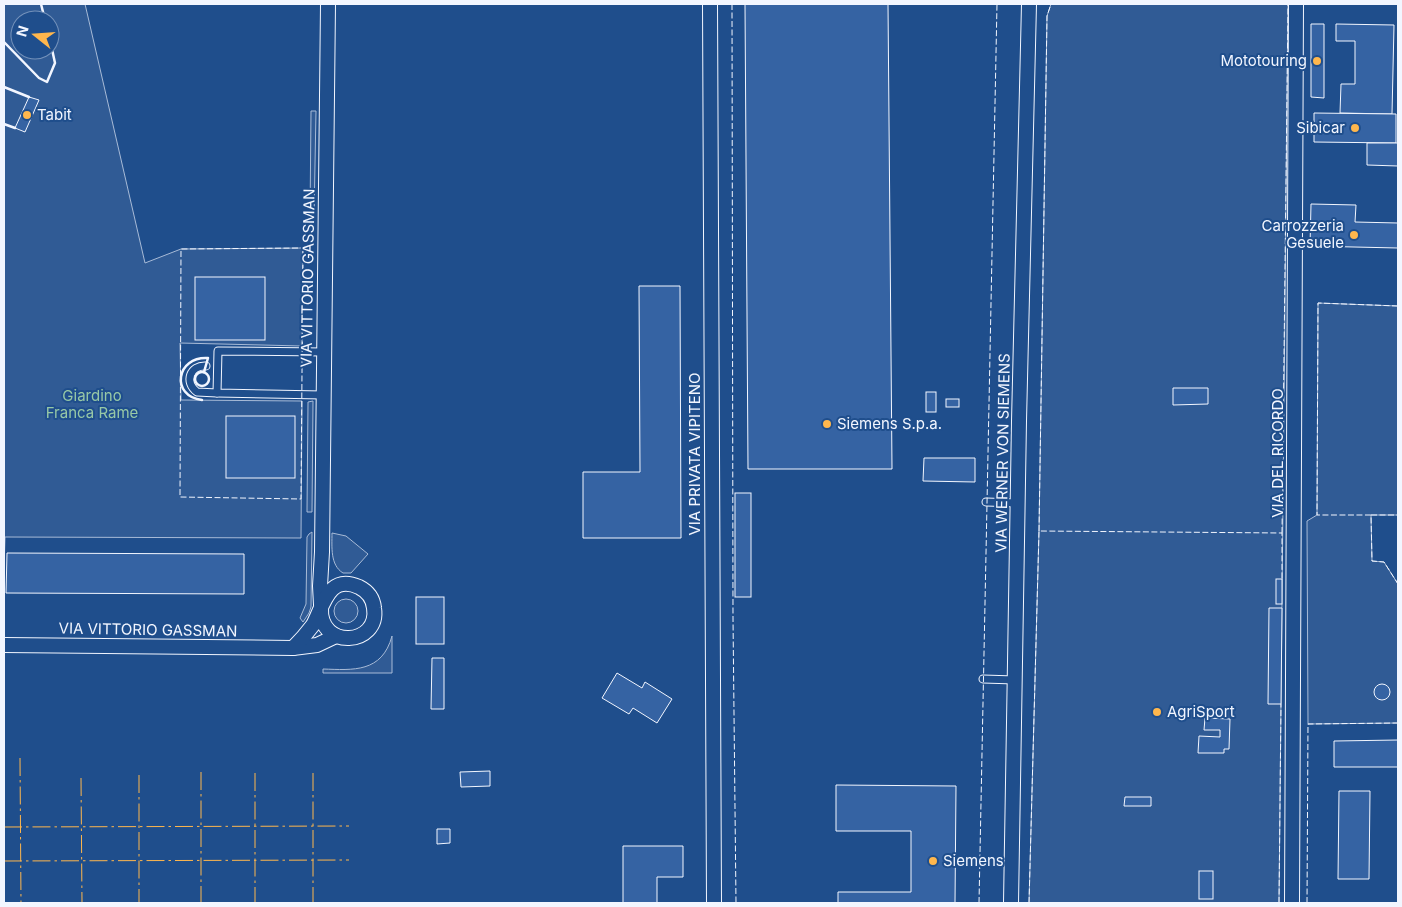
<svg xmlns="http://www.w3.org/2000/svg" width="1402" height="907" font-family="Inter,sans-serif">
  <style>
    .green { fill: #305b95; stroke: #a8bbd7; fill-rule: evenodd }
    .building { fill: #3563a3; stroke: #f2f6ff }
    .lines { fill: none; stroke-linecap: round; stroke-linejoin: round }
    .service-casing { stroke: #f2f6ff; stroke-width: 9 }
    .minor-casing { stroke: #f2f6ff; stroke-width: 16 }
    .service { stroke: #1f4e8c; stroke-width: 7 }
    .minor { stroke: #1f4e8c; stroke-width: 14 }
    .fence { stroke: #f2f6ff; stroke-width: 1; stroke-dasharray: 6 2.5; stroke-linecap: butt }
    .wall { stroke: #f2f6ff; stroke-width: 2.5 }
    .power { stroke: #ffb74d; stroke-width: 1; stroke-dasharray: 18 4 2.5 4; stroke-linecap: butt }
    .poi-dot { fill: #ffb74d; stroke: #1f4e8c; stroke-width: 2 }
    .labels { text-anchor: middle; stroke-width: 4; stroke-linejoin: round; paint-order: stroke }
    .poi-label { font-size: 15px; fill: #f2f6ff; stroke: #1f4e8c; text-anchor: start }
    .street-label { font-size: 15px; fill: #f2f6ff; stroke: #1f4e8c }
    .park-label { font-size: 15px; fill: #97c8a6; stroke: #1f4e8c }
  </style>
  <rect width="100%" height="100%" fill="#1f4e8c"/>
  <g class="green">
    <path d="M4,4H85L145,263L181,249L303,248L302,346L180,343L181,400L302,401L301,538L5,537L4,570ZM20,20H50V50H20Z"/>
    <polygon points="1051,4 1288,4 1279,903 1029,903 1039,531 1047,16"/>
    <polygon points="311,111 316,111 314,218 310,218"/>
    <polygon points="1318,303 1398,306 1398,515 1371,515 1372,561 1384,562 1398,584 1398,723 1308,724 1307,521 1317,515"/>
    <polygon points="313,401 312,512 307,512 308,402"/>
    <polygon points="312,532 311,607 309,613 303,622 300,618 306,604 307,537 309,534"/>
    <path d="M332,533L346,536L368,554L351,573H343C330,565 332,547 332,533Z"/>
    <circle cx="346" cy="611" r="12"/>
    <path d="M392,636V673H323V669C353,670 382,673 392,636Z"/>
  </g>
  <g class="building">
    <polygon points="745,4 888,4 892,469 748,469"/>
    <polygon points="1311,24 1324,24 1324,98 1311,97"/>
    <polygon points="1336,24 1394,25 1392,114 1340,113 1341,84 1355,84 1355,41 1336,41"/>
    <polygon points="29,97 39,100 25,132 15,128"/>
    <polygon points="1314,113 1396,114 1396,143 1314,142"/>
    <polygon points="1367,143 1398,143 1398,166 1367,165"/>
    <polygon points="1311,204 1356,205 1355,222 1398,223 1398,248 1310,246"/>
    <rect x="195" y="277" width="70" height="63"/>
    <polygon points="639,286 680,286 681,538 583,538 583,472 640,472"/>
    <polygon points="1173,388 1208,388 1208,404 1173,405"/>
    <rect x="926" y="392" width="10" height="20"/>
    <rect x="946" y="399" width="13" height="8"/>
    <rect x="226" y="416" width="69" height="62"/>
    <polygon points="924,458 975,458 975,482 923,481"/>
    <rect x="735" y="493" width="16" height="104"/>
    <polygon points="7,553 244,554 244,594 6,593"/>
    <rect x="1276" y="579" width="6" height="25"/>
    <rect x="416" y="597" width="28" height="47"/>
    <polygon points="1269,608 1282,608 1281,704 1268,704"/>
    <polygon points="432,658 444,658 444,709 431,709"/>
    <polygon points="617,673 642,688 645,682 672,699 657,723 633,708 629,714 602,698"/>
    <circle cx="1382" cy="692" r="8"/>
    <polygon points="1205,718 1230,719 1229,749 1224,749 1224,753 1198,753 1199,736 1220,737 1220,730 1204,730"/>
    <polygon points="1398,740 1398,767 1334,767 1334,741"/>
    <polygon points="490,771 490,786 461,787 460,772"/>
    <polygon points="836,785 956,786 955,903 838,903 838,892 911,892 911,831 836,831"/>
    <polygon points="1339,791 1370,791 1369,879 1338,879"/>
    <polygon points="1125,797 1151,797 1151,806 1124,806"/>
    <polygon points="437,829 450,829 450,843 437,844"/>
    <polygon points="623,846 683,846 683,877 657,877 657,903 623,903"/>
    <rect x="1199" y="871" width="14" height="28"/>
  </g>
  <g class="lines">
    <g class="service-casing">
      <g id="service">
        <path d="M206,366C190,365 184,382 197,392L217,393"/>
        <polyline points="323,395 217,393 218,351 324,352"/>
        <polyline points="986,502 1018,503"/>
        <polyline points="983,679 1015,680"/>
      </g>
    </g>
    <g class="minor-casing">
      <g id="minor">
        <polyline points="710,4 714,903"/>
        <polyline points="321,605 320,586 322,552 328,4"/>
        <polyline points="4,645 293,648 317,645 336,636"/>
        <path d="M293,648C300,641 307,633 313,625C323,607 328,573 359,587C367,591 373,598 374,608C380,646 319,650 321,608"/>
        <polyline points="1011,903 1019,421 1029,4"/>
        <polyline points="1292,903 1296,4"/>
      </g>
    </g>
    <use href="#service" class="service"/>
    <use href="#minor" class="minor"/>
    <g class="fence">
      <polyline points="732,4 733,618 736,903"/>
      <polygon points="303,248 301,499 180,497 181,249"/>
      <polyline points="1398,306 1318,303 1317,515 1371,515 1372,561 1384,562 1398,584"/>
      <polyline points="1371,515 1398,515"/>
      <polyline points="1039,531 1047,16 1051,4"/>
      <polyline points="1282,533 1288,4"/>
      <polyline points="1398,728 1398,733"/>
      <polyline points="1398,814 1398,847"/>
      <polyline points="979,903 997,4"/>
      <polyline points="1029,903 1039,531 1282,533 1282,579"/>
      <polyline points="1279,903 1281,704"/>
      <polyline points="1307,903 1308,724 1398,723"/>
    </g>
    <g class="wall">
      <polyline points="41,4 45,20"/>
      <polyline points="4,42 39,78 47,82 55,63 50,40"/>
      <polyline points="4,87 29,97"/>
      <polyline points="4,124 15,128"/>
      <circle cx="202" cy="379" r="7"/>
      <path d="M202,400C170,396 176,356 208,358L204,372"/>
    </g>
    <g class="power">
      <polyline points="20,758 21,903"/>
      <polyline points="201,772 201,903"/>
      <polyline points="255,773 255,903"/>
      <polyline points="313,773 313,903"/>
      <polyline points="139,775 139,903"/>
      <polyline points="81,778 82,903"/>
      <polyline points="4,827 349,826"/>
      <polyline points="4,861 349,860"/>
    </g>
  </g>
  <g class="poi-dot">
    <circle cx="1317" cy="61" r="5"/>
    <circle cx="27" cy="115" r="5"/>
    <circle cx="1355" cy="128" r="5"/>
    <circle cx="1354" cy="235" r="5"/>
    <circle cx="827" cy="424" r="5"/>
    <circle cx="1157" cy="712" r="5"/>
    <circle cx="933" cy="861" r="5"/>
  </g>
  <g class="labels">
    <g class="poi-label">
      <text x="1307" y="66" text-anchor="end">Mototouring</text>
      <text x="37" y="120">Tabit</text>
      <text x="1345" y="133" text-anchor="end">Sibicar</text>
      <text x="1344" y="231" text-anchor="end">Carrozzeria<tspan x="1344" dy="17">Gesuele</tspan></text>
      <text x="837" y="429">Siemens S.p.a.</text>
      <text x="1167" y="717">AgriSport</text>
      <text x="943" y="866">Siemens</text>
    </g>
    <g class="street-label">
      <text transform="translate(308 278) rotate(-89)" y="5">VIA VITTORIO GASSMAN</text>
      <text transform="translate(1003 453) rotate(-89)" y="5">VIA WERNER VON SIEMENS</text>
      <text transform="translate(1278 453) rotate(-90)" y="5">VIA DEL RICORDO</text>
      <text transform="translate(695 454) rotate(-90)" y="5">VIA PRIVATA VIPITENO</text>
      <text transform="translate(148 630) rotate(1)" y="5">VIA VITTORIO GASSMAN</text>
    </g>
    <g class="park-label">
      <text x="92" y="401">Giardino<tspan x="92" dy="17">Franca Rame</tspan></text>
    </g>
  </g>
  <rect width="1402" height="907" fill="none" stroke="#f2f6ff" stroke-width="10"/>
  <g transform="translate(35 35) rotate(287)"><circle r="24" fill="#1f4e8c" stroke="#7391ba"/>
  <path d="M0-4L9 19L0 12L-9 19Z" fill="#ffb74d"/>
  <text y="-8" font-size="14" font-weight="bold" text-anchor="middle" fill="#f2f6ff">N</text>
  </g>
</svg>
